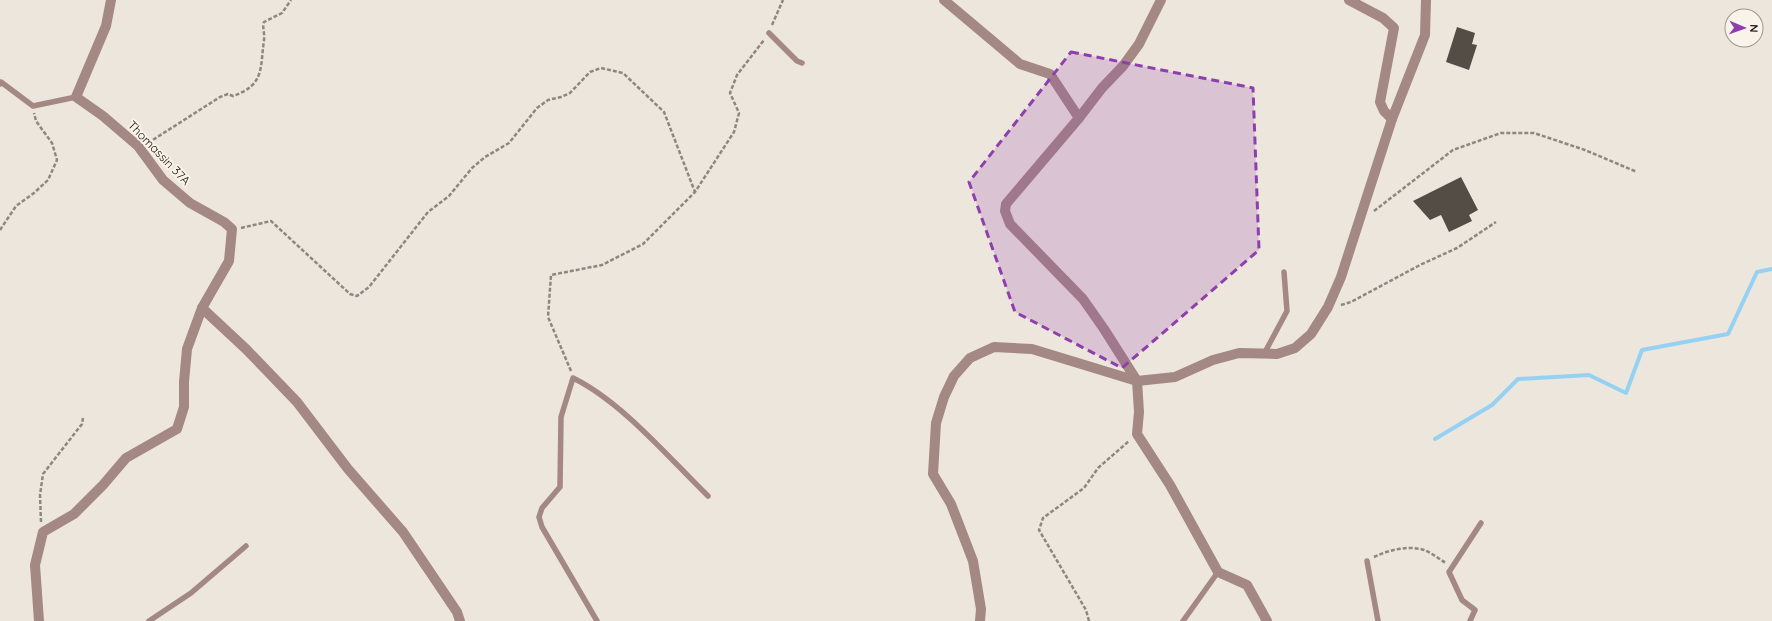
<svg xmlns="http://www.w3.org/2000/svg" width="1772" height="621" font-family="Quicksand,sans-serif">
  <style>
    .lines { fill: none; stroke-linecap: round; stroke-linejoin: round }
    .stream { stroke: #95d1f3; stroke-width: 4 }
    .building { fill: #534d45 }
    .path { stroke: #8d8781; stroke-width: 2.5; stroke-dasharray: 4 2; stroke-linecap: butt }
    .service { stroke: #a48883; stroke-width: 5.5 }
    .minor { stroke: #a48883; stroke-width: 10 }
    .tertiary { stroke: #a48883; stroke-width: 10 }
    .marked { fill: #8f3ead; fill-opacity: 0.2; stroke: #8f3ead; stroke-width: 3; stroke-dasharray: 8 5; stroke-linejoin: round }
    .labels { text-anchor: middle; stroke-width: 4; stroke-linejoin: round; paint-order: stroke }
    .street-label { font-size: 12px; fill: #120f0c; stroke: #faf3e9 }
  </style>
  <rect width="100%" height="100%" fill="#ede6dc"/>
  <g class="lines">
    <polyline class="stream" points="1435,439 1492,405 1518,379 1589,375 1626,393 1642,350 1728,334 1757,272 1772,269"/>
  </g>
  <g class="building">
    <polygon points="1457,27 1475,33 1472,44 1477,45 1469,70 1446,62"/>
    <polygon points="1461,177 1478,210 1469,215 1472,221 1449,232 1441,215 1430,220 1413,201"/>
  </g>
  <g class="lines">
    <g class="path">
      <polyline points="772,25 783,0"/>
      <path d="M148,143L220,97L228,94L233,96C265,85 260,68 264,40C265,33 262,28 264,22L282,13L291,0"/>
      <polyline points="1374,211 1453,150 1501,133 1534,133 1585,150 1637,172"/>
      <polyline points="241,228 271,221 350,294 357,296 369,287 428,212 449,196 472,168 485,157 509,143 537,108 548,100 561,97 570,93 590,72 601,68 623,73 664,112 695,192"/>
      <polyline points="0,230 16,206 34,193 48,180 57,160 52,143 36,121 34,113"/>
      <polyline points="1341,305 1351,302 1420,265 1457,248 1496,222"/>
      <polyline points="571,371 548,317 551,275 602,265 643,244 695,192 734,132 739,113 730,93 737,75 764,40"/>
      <polyline points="41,522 40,495 43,474 82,424 83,418"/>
      <path d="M1374,557C1389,550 1408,545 1424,550C1432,553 1439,559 1446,563"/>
      <polyline points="1089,621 1086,610 1039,530 1043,518 1084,488 1098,468 1129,441"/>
    </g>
    <g class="service">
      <polyline points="769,33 797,61 802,63"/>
      <polyline points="0,84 1,82 33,106 76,97"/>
      <polyline points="1264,354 1287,311 1284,272"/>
      <polyline points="1367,561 1378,621"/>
      <polyline points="149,621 191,593 246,546"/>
      <path d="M597,621L542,527L539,517L542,508L560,487L561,417L573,378C622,402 668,457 708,496"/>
      <polyline points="1183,621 1218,572"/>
      <polyline points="1470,621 1475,610 1462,600 1449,572 1481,523"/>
    </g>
    <g class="minor">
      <polyline points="944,0 1020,64 1050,74 1079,118"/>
      <polyline points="1161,0 1139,44 1123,66 1102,88 1079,118 1006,204 1005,211 1010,224 1083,299 1104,329 1137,381 1139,412 1137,434 1170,485 1218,572 1247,585 1267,621"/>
      <polyline points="1349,0 1383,18 1394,28 1380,102 1384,111 1392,119"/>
      <polyline points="202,308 246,349 297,402 348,469 403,532 457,612 460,621"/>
      <polyline points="39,621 35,565 43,532 74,514 103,485 126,458 177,429 184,407 184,382 187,349 202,308 229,261 232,229 224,222 190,203 163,180 138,146 103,116 76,97 106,26 111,0"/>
    </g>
    <polyline class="tertiary" points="980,621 981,609 973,561 951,504 933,474 936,423 944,397 954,376 970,358 994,347 1032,349 1137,381 1175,377 1213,360 1239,353 1277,354 1295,348 1311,334 1328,307 1341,277 1392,119 1425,35 1426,0"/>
  </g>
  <path class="marked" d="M1071,52L1253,88L1259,250L1122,368L1015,312L969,182Z"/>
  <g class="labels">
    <g class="street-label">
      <text transform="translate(159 153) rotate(46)" y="4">Thomassin 37A</text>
    </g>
  </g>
  <g transform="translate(1744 28) rotate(92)"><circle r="19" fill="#faf3e9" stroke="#9d9891"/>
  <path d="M0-3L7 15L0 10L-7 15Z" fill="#8f3ead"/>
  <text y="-6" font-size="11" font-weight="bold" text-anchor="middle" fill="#120f0c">N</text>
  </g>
</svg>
